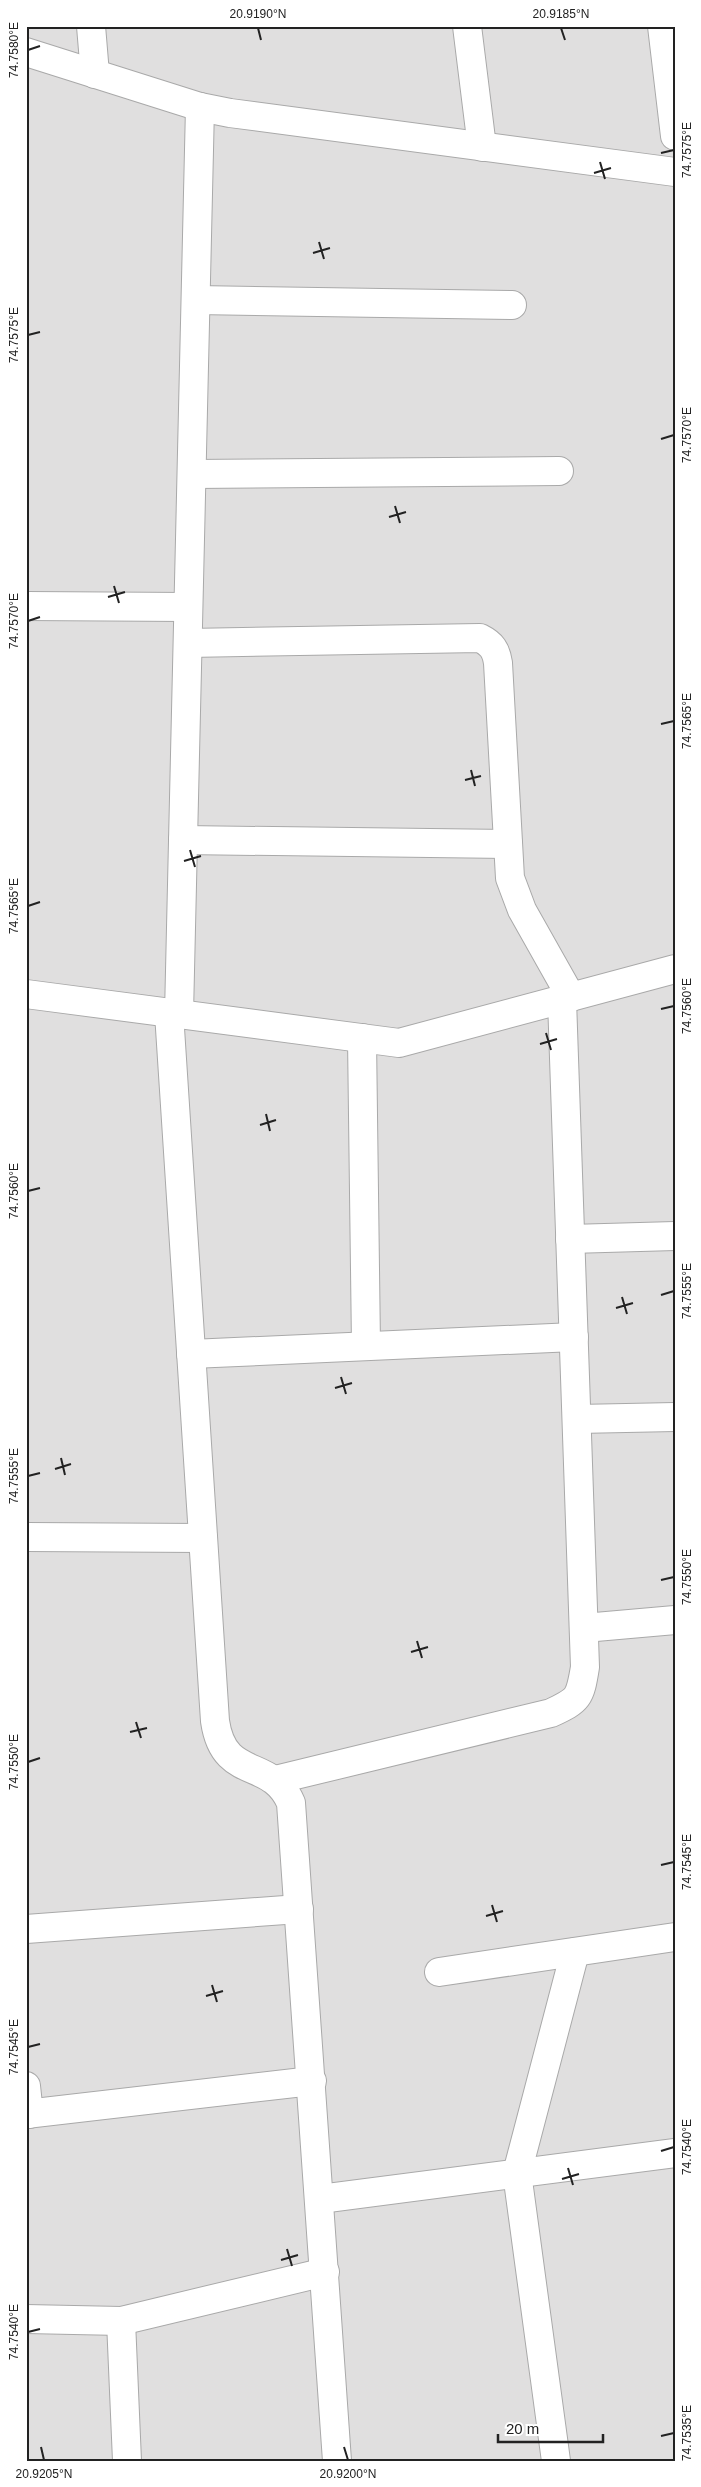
<svg xmlns="http://www.w3.org/2000/svg" width="701" height="2487" font-family="Helvetica,sans-serif">
  <style>
    .residential { fill: #e0dfdf }
    .lines { fill: none; stroke-linecap: round; stroke-linejoin: round }
    .minor-casing { stroke: #a9a9a9; stroke-width: 30 }
    .minor { stroke: #fff; stroke-width: 28 }
    .ticks { fill: none; stroke: #222; stroke-width: 2 }
    .neatline { fill: none; stroke: #222; stroke-width: 2 }
    .ticks-label { font-size: 12px; text-anchor: middle; fill: #222 }
  </style>
  <rect width="100%" height="100%" fill="#f2efe9"/>
  <rect class="residential" x="26" y="26" width="649" height="2435"/>
  <g class="lines">
    <g class="minor-casing">
      <g id="minor">
        <polyline points="91,26 95,74"/>
        <polyline points="467,26 482,147"/>
        <polyline points="662,26 675,136"/>
        <polyline points="26,52 200,107 230,113 675,172"/>
        <polyline points="196,300 512,305"/>
        <polyline points="192,474 559,471"/>
        <polyline points="26,606 188,607"/>
        <path d="M188,643L480,638C492,644 496,650 498,663L510,878L522,910L571,997"/>
        <polyline points="183,840 508,844"/>
        <polyline points="26,994 399,1043 675,969"/>
        <path d="M169,1013L215,1721C224,1783 271,1756 291,1803L337,2461"/>
        <polyline points="179,1014 200,107"/>
        <polyline points="362,1038 366,1346"/>
        <polyline points="570,1239 675,1236"/>
        <polyline points="191,1354 574,1337"/>
        <polyline points="577,1419 675,1417"/>
        <polyline points="26,1537 203,1538"/>
        <polyline points="584,1628 675,1620"/>
        <path d="M275,1780L551,1713C579,1700 580,1698 585,1667L562,1000"/>
        <polyline points="26,1929 299,1909"/>
        <polyline points="439,1972 675,1937"/>
        <polyline points="26,2086 29,2114"/>
        <polyline points="26,2114 312,2081"/>
        <polyline points="320,2199 675,2153"/>
        <polyline points="26,2319 121,2321 325,2272"/>
        <polyline points="121,2321 127,2461"/>
        <polyline points="556,2461 517,2173 575,1952"/>
      </g>
    </g>
    <use href="#minor" class="minor"/>
  </g>
  <path class="ticks" d="M258,28L261,40M561,28L565,40M28,50L40,46M661,153L674,150M600,162L605,179M594,173L611,168M319,242L324,259M313,253L330,248M28,335L40,332M661,439L674,435M395,506L400,523M389,517L406,512M114,586L119,603M108,597L125,592M28,621L40,617M661,724L674,721M471,770L475,786M465,780L481,776M190,850L195,867M184,861L201,856M28,906L40,902M661,1009L674,1006M546,1033L551,1050M540,1044L557,1039M266,1114L270,1131M260,1125L276,1120M28,1191L40,1188M661,1295L674,1291M622,1297L627,1314M616,1308L633,1303M341,1377L346,1394M335,1388L352,1383M61,1458L65,1475M55,1469L71,1464M28,1476L40,1473M661,1580L674,1577M417,1641L422,1658M411,1652L428,1647M136,1722L141,1738M130,1732L147,1728M28,1762L40,1758M661,1865L674,1862M492,1905L497,1922M486,1916L503,1911M212,1985L217,2002M206,1996L223,1991M28,2047L40,2044M661,2151L674,2147M568,2168L573,2185M562,2179L579,2174M287,2249L292,2266M281,2260L298,2255M28,2332L40,2329M661,2436L674,2433M41,2447L44,2460M344,2447L348,2460"/>
  <rect width="701" height="2487" fill="none" stroke="#ffffff" stroke-width="55"/>
  <path d="M498 2434v8h105v-8" fill="none" stroke="#222222" stroke-width="2.5"/>
  <text x="506" y="2434" font-size="15" fill="#222222" stroke="#ffffff" stroke-width="4" paint-order="stroke">20 m</text>
  <rect x="28" y="28" width="646" height="2432" class="neatline"/>
  <g class="ticks-label">
    <text x="258" y="18">20.9190°N</text>
    <text x="561" y="18">20.9185°N</text>
    <text transform="translate(14 50) rotate(-90)" y="4">74.7580°E</text>
    <text transform="translate(687 150) rotate(-90)" y="4">74.7575°E</text>
    <text transform="translate(14 335) rotate(-90)" y="4">74.7575°E</text>
    <text transform="translate(687 435) rotate(-90)" y="4">74.7570°E</text>
    <text transform="translate(14 621) rotate(-90)" y="4">74.7570°E</text>
    <text transform="translate(687 721) rotate(-90)" y="4">74.7565°E</text>
    <text transform="translate(14 906) rotate(-90)" y="4">74.7565°E</text>
    <text transform="translate(687 1006) rotate(-90)" y="4">74.7560°E</text>
    <text transform="translate(14 1191) rotate(-90)" y="4">74.7560°E</text>
    <text transform="translate(687 1291) rotate(-90)" y="4">74.7555°E</text>
    <text transform="translate(14 1476) rotate(-90)" y="4">74.7555°E</text>
    <text transform="translate(687 1577) rotate(-90)" y="4">74.7550°E</text>
    <text transform="translate(14 1762) rotate(-90)" y="4">74.7550°E</text>
    <text transform="translate(687 1862) rotate(-90)" y="4">74.7545°E</text>
    <text transform="translate(14 2047) rotate(-90)" y="4">74.7545°E</text>
    <text transform="translate(687 2147) rotate(-90)" y="4">74.7540°E</text>
    <text transform="translate(14 2332) rotate(-90)" y="4">74.7540°E</text>
    <text transform="translate(687 2433) rotate(-90)" y="4">74.7535°E</text>
    <text x="44" y="2478">20.9205°N</text>
    <text x="348" y="2478">20.9200°N</text>
  </g>
</svg>
